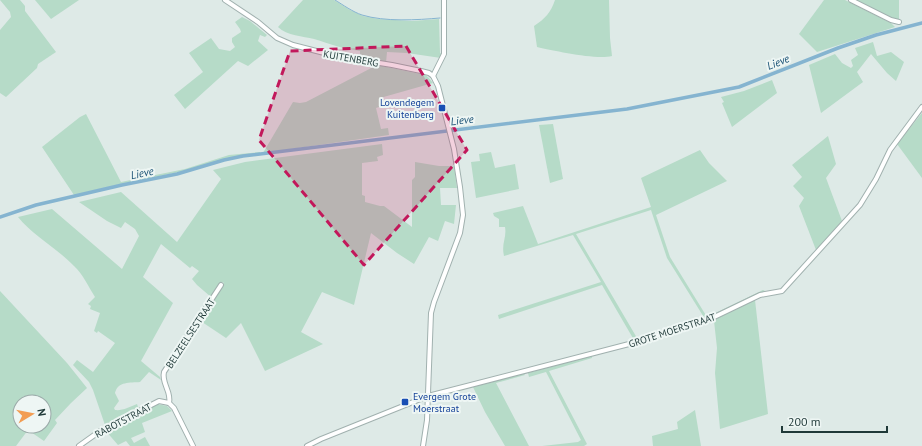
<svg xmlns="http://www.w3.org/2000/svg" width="922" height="446" font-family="'PT Sans',sans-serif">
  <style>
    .green { fill: #b6dbc8; fill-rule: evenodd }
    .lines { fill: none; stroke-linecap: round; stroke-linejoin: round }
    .stream { stroke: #85b4d0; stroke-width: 1 }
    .canal { stroke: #85b4d0; stroke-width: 3.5 }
    .minor-casing { stroke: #a1b1af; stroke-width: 6 }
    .minor { stroke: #fff; stroke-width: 4 }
    .marked { fill: #c2185b; fill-opacity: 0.2; stroke: #c2185b; stroke-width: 3; stroke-dasharray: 8 5; stroke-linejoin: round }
    .transit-dot { fill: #1a4fb4; stroke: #eef6f4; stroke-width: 1.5 }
    .labels { text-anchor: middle; stroke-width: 4; stroke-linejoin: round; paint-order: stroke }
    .street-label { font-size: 10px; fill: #1f3938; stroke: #eef6f4 }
    .transit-label { font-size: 10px; fill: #164399; stroke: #eef6f4; text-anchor: end }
    .water-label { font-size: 11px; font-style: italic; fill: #1a5275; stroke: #eef6f4 }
  </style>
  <rect width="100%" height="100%" fill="#deeae7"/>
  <g class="green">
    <polygon points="0,0 20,0 25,6 25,11 56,52 38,64 37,68 6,97 0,93 0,30 11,17 10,12"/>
    <polygon points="35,0 79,0 51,19"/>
    <path d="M303,0H334L350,10L363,16L378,19L412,21L439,19L440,53L442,54L441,58L407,53L387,52L386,63L360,59V51C344,49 330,44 314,39C303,36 287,36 278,27Z"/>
    <path d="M555,0H609L610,38L612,56C596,60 555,51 537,47L534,26C545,19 551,12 555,0Z"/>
    <polygon points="824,0 845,0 891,23 895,27 817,52 799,34"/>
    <polygon points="853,0 899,0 899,21 895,21"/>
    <polygon points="242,17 250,21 267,35 265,37 260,35 258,41 268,50 248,66 238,61 185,109 174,95 203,72 189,53 211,38 219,49 230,51 235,47 232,42 232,38 241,32 240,29 235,22"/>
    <polygon points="873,42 877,56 891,52 904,62 896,81 887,73 871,54 857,72 863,82 821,113 809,65 835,54 842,63 851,68 853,66 851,60 858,55 855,48"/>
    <polygon points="377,65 425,75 428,77 433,83 380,98 382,106 376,108 381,129 388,128 389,135 263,153 293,102 300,103 306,102"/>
    <polygon points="772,80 777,93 732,127 722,103 724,102 721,97 744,91"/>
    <polygon points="922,113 922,178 897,144"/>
    <polygon points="86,114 121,182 185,169 229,155 260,152 260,153 244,155 224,159 189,170 121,184 74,195 42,147 80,117"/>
    <polygon points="553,124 563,179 550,183 539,125"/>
    <polygon points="828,136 836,164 826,178 842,221 816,250 799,206 804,198 793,186 802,177 792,165"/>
    <path d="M382,144L383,155L377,157L378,161L362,163V195L365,196V202L380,206H384L412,227V180L415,177V162L439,166H454L457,188H440L441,205H456L454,224L445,221L438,241L429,237L414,264L397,253L371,233L354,305L322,292L301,332L323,344L265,371L241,323L226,338L199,320L224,283L222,282L211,297L197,285L192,279L199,271L192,266L190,268L161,244L143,277L173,303L141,361L160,377L161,380L149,372L140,382C130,383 118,381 115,393L119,401L114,408L115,410C122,411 130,407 137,404L138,407L105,425L93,390L89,382L73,365L77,360L93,372L115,343L98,331L97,333L94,331L100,313L90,309L91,306L88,304L95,297C88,286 83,274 74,266C58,249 32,235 18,217L52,209L122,269L139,236L135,229L125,222L121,228L107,221L79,202L121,192L177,242L221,179L213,170L245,162Z"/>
    <path d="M700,150L709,163L727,181L656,215L670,257L707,317L763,290L765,291V293L705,319L667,258L651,210L576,234L637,338L634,340L602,285L499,319L498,315L601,282L573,235L504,256C501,244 507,237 505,227H499V219L494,216L493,213L523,206L538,244L651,207L641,178Z"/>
    <polygon points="491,152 495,168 515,164 519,189 476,198 471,162 480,161 479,154"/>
    <path d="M0,291L67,363L87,388L71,403L55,420L57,423L44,441L28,430L16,446H0ZM20,402H44V426H20Z"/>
    <polygon points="755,300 768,414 720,429 715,373 717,348 714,321 716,319"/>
    <polygon points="592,356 592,358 549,371 587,444 584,446 542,446 578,442 581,440 546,372 529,377 528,373"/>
    <polygon points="524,374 525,375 496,383 529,446 505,446 485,412 473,387"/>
    <polygon points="157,404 167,406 172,411 142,423 145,432 131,438 134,443 145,437 150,446 130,446 126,441 118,445 105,430"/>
    <polygon points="695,410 701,446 653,446 652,436 678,429 677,422"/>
  </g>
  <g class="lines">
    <path class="stream" d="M335,0C343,5 353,12 362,15C385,22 417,20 440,18"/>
    <polyline class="canal" points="0,217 36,205 122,185 177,174 224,160 243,156 627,109 739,87 838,48 876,35 922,23"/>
    <g class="minor-casing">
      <g id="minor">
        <polyline points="225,0 258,22 277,38 293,45 336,56 392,65 421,71 429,73 433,76 438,86 454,149 460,187 463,215 460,233 434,302 431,313 427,420 423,446"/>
        <polyline points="851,0 891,20 899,22"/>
        <polyline points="433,76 444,54 444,0"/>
        <path d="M169,403C172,392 161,383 164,372L221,285"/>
        <polyline points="79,446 100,431 159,401 169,403 174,408 193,446"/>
        <polyline points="307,446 321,439 428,396 629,344 708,320 760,295 782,291 860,205 876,179 890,150 922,107"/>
      </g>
    </g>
    <use href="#minor" class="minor"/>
  </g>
  <path class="marked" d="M406,46L467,150L364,265L259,140L290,51Z"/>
  <g class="transit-dot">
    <rect x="438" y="104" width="8" height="8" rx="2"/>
    <rect x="401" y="398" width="8" height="8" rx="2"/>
  </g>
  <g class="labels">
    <g class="street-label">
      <text transform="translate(351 58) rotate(10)" y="4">KUITENBERG</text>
      <text transform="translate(672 330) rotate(-18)" y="4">GROTE MOERSTRAAT</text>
      <text transform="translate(190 333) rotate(-57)" y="4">BELZEELSESTRAAT</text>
      <text transform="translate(123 420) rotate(-28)" y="4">RABOTSTRAAT</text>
    </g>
    <g class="transit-label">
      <text x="434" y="106">Lovendegem<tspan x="434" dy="12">Kuitenberg</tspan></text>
      <text x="413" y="400" text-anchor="start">Evergem Grote<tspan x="413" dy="12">Moerstraat</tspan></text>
    </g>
    <g class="water-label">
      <text transform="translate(778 62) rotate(-22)" y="4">Lieve</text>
      <text transform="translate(462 120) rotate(-7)" y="4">Lieve</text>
      <text transform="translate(142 173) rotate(-12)" y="4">Lieve</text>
    </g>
  </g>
  <g transform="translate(32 414) rotate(80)"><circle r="19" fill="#eef6f4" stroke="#9baaa9"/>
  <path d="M0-3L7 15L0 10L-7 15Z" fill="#f29d53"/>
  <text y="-6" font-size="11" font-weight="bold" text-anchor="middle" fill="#1f3938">N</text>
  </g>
  <path d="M782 426v6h105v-6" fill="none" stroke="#1f3938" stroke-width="2"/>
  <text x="788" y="426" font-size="12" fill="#1f3938" stroke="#eef6f4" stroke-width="3" paint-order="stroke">200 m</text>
</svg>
